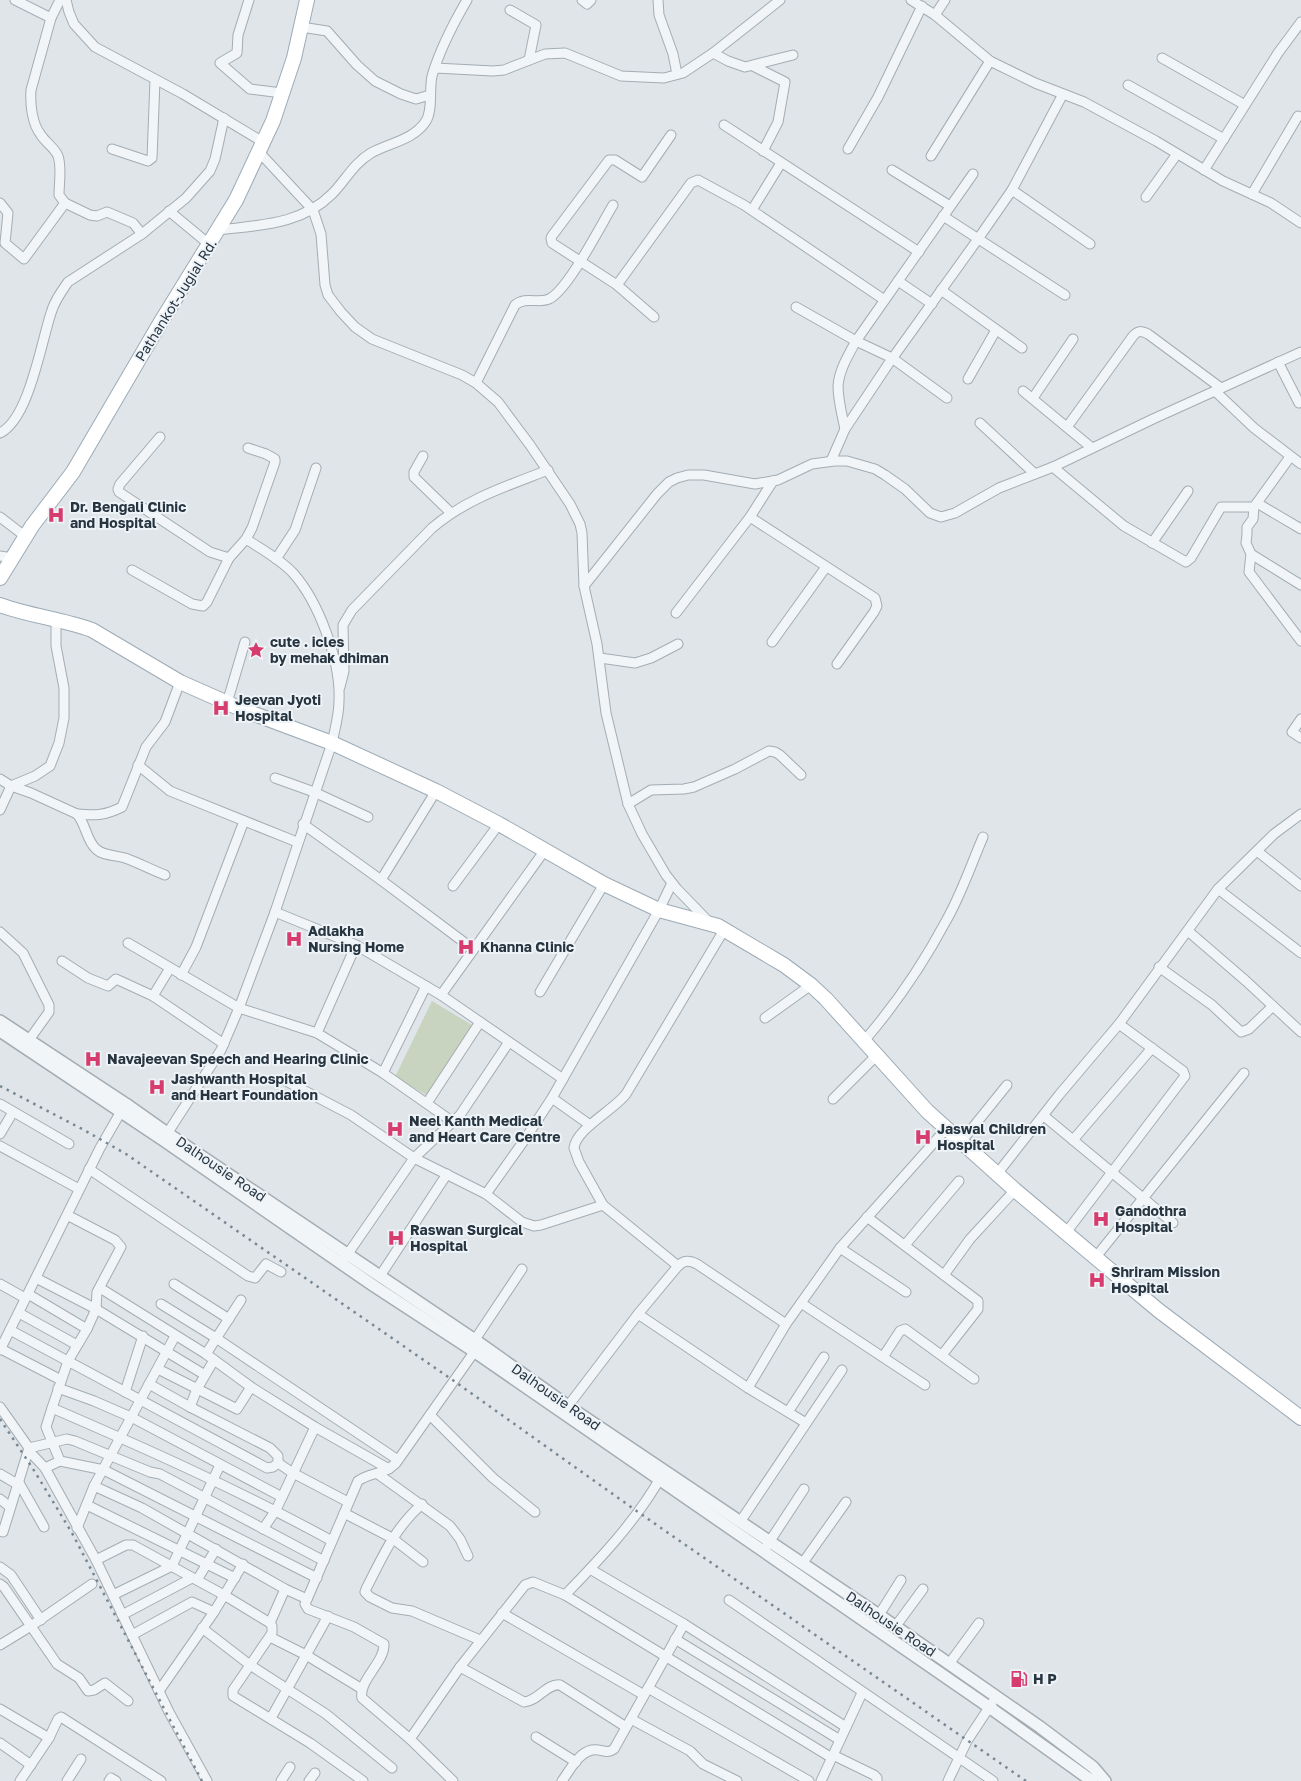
<svg xmlns="http://www.w3.org/2000/svg" width="1301" height="1781" font-family="'Golos Text',sans-serif">
  <style>
    .green { fill: #c8d4bf }
    .lines { fill: none; stroke-linecap: round; stroke-linejoin: round }
    .minor-casing { stroke: #a4adb3; stroke-width: 11 }
    .tertiary-casing { stroke: #a4adb3; stroke-width: 14 }
    .primary-casing { stroke: #9dabb6; stroke-width: 16 }
    .minor { stroke: #f2f5f7; stroke-width: 9 }
    .tertiary { stroke: #f2f5f7; stroke-width: 11 }
    .primary { stroke: #fff; stroke-width: 14 }
    .rail { stroke: #778794; stroke-width: 2.5; stroke-dasharray: 2.5 5; stroke-linecap: butt }
    .labels { text-anchor: middle; stroke-width: 4; stroke-linejoin: round; paint-order: stroke }
    .street-label { font-size: 14px; fill: #273541; stroke: #eef3f7 }
    .poi-label { font-size: 14px; font-weight: bold; fill: #273541; stroke: #eef3f7; text-anchor: start }
  </style>
  <rect width="100%" height="100%" fill="#dfe5e9"/>
  <polygon class="green" points="432,1001 472,1025 428,1096 395,1077"/>
  <g class="lines">
    <g class="minor-casing">
      <g id="minor">
        <polyline points="15,0 51,18"/>
        <path d="M60,0L51,18L31,90C30,104 32,124 41,135C46,143 55,148 58,156C62,168 59,182 59,195L65,203L90,215L97,216L107,212L133,223L142,234L186,198L210,171L215,159L224,118"/>
        <polyline points="66,0 69,12 74,24 95,47 183,94 263,142"/>
        <polyline points="249,0 238,35 237,53 220,63 250,89 282,93"/>
        <polyline points="582,0 587,4 591,0"/>
        <polyline points="658,0 659,15 673,54 677,74"/>
        <polyline points="911,0 935,15 990,61 1035,83 1084,102 1156,141 1223,181 1271,203 1301,223"/>
        <polyline points="510,10 536,25 529,60"/>
        <polyline points="935,15 945,0"/>
        <polyline points="301,27 327,31 357,65 375,81 401,94 416,99 430,95"/>
        <polyline points="713,53 728,61 745,67 793,55"/>
        <polyline points="1162,58 1245,105"/>
        <polyline points="753,66 785,82 778,122 763,151"/>
        <polyline points="435,68 493,71 504,70 545,54 565,53 621,76 664,78 683,73 713,53 780,0"/>
        <polyline points="1128,85 1224,139"/>
        <polyline points="724,125 919,252"/>
        <polyline points="671,135 642,177 615,160 609,160 552,236 551,238 552,243 617,285 691,183 698,180 744,205 883,299"/>
        <polyline points="112,149 148,161 152,158 155,80"/>
        <polyline points="848,149 878,97 922,6"/>
        <polyline points="259,152 313,210 321,234 325,285 328,295 341,312 355,327 372,339 462,375 476,383 498,402 530,445 570,504 580,524 582,533 584,586 597,644 606,713 628,804 642,834 666,875 677,889 709,922"/>
        <polyline points="931,156 990,61"/>
        <polyline points="892,170 950,206"/>
        <polyline points="1204,170 1278,53 1301,22"/>
        <polyline points="1012,190 1090,244"/>
        <polyline points="1252,194 1298,116"/>
        <polyline points="1146,197 1177,154"/>
        <polyline points="0,203 8,213 5,243 24,259 65,203"/>
        <polyline points="752,210 781,163"/>
        <polyline points="169,211 210,245"/>
        <polyline points="943,216 1065,295"/>
        <path d="M219,230C259,225 301,225 332,194C345,181 354,163 371,153C389,143 414,140 426,121C433,110 429,89 432,76C440,49 453,24 467,0"/>
        <polyline points="898,281 932,304"/>
        <polyline points="617,285 654,317"/>
        <polyline points="941,290 1022,348"/>
        <polyline points="796,307 856,341 892,358 947,398"/>
        <polyline points="1278,362 1299,403"/>
        <polyline points="968,379 996,330"/>
        <path d="M476,383L515,305C526,296 538,304 549,299C568,290 601,225 613,205"/>
        <polyline points="1023,391 1092,448"/>
        <polyline points="1215,391 1254,428 1301,464"/>
        <polyline points="1033,398 1073,339"/>
        <polyline points="980,423 1035,474"/>
        <path d="M1067,427L1133,336C1138,330 1141,331 1148,334L1221,388"/>
        <path d="M845,429C842,415 838,400 838,386C839,370 849,354 856,341L973,174"/>
        <path d="M0,433C29,419 41,343 51,313C54,302 61,292 68,282L142,234"/>
        <polyline points="160,437 120,484 118,489 119,492 210,552 229,558"/>
        <polyline points="423,456 414,472 414,477 451,513"/>
        <polyline points="1290,457 1254,507 1253,519 1247,527 1247,534 1246,543 1251,554 1249,572 1301,641"/>
        <polyline points="831,461 845,429 889,363 978,239 1012,190 1063,94"/>
        <polyline points="1053,467 1124,526 1186,562 1191,558 1221,507 1254,507"/>
        <polyline points="1257,503 1301,529"/>
        <polyline points="0,517 26,537"/>
        <polyline points="750,517 875,598 877,606 874,612 837,664"/>
        <polyline points="1152,543 1188,491"/>
        <polyline points="1251,554 1301,585"/>
        <polyline points="0,556 12,558"/>
        <polyline points="276,559 295,530 316,468"/>
        <polyline points="132,570 192,604 203,606 207,602 229,558 246,539 252,528 275,462 275,459 266,454 248,448"/>
        <polyline points="584,586 657,494 669,482 677,478 688,475 704,475 755,484 778,480 812,464 834,461 847,461 875,469 885,475 905,489 930,513 941,517 955,513 999,488 1053,467 1153,419 1301,352"/>
        <polyline points="676,613 750,517 773,481"/>
        <polyline points="772,642 826,567"/>
        <polyline points="600,658 635,663 651,658 678,644"/>
        <path d="M340,687L344,671L343,625L352,610L432,528C466,499 507,486 548,470"/>
        <polyline points="227,703 245,642"/>
        <polyline points="1301,719 1292,732 1301,738"/>
        <polyline points="138,765 170,791 297,842"/>
        <polyline points="275,778 314,792 368,817"/>
        <path d="M0,779L11,786L31,793L77,814C86,824 86,840 96,849C103,856 115,855 125,858C139,863 152,870 165,875"/>
        <polyline points="628,804 651,790 684,789 694,787 735,769 769,751 775,752 780,755 801,775"/>
        <polyline points="0,810 11,786 35,776 50,766 59,743 64,718 64,688 56,646 56,619"/>
        <path d="M77,814C96,816 106,815 122,807L146,747L165,722L180,682"/>
        <polyline points="303,824 381,880 473,949"/>
        <polyline points="1257,851 1301,886"/>
        <polyline points="381,880 436,791"/>
        <polyline points="453,886 499,824"/>
        <polyline points="1218,889 1301,953"/>
        <polyline points="275,912 356,945 441,995 563,1079"/>
        <polyline points="1188,931 1246,981 1301,1032"/>
        <polyline points="0,932 23,953 49,1005 49,1012 29,1040"/>
        <polyline points="128,943 239,1008 317,1033"/>
        <polyline points="356,945 317,1033 383,1073 453,1122"/>
        <polyline points="62,961 88,978 108,986 116,979 153,996 224,1044"/>
        <polyline points="1159,967 1212,1005 1241,1032 1249,1029 1273,1006"/>
        <polyline points="181,975 196,947 244,821"/>
        <polyline points="540,992 604,884"/>
        <polyline points="441,995 545,850"/>
        <polyline points="153,996 170,968"/>
        <polyline points="765,1018 811,985"/>
        <path d="M864,1041C896,1004 923,964 946,921C961,895 971,865 983,837"/>
        <polyline points="383,1073 426,986"/>
        <polyline points="286,1081 351,1115 414,1158 486,1194 522,1222 534,1226 541,1225 603,1205"/>
        <polyline points="552,1098 590,1125"/>
        <polyline points="833,1099 877,1055"/>
        <polyline points="427,1103 480,1022"/>
        <polyline points="0,1104 69,1144"/>
        <polyline points="1044,1116 1173,1223"/>
        <polyline points="0,1134 13,1112"/>
        <path d="M165,1137L221,1050L239,1008L275,912L332,743C335,729 339,715 339,701C341,662 319,602 293,573C280,559 261,549 246,539"/>
        <polyline points="1073,1140 1152,1048"/>
        <polyline points="961,1142 1007,1085"/>
        <polyline points="0,1146 79,1189"/>
        <polyline points="89,1169 248,1276 255,1278 266,1264 281,1272"/>
        <polyline points="997,1174 1059,1095 1119,1024 1218,889 1274,834 1301,814"/>
        <polyline points="486,1194 523,1142 552,1098 659,910 672,883"/>
        <polyline points="867,1217 978,1301 978,1309 942,1355"/>
        <polyline points="1065,1234 1185,1076 1183,1071 1119,1024"/>
        <polyline points="905,1245 959,1181"/>
        <polyline points="840,1248 906,1292"/>
        <polyline points="345,1258 414,1158 460,1115 509,1042"/>
        <polyline points="1095,1258 1244,1073"/>
        <path d="M678,1266L603,1205L579,1162L574,1148C576,1129 614,1110 626,1094L724,930"/>
        <polyline points="944,1275 970,1239 1015,1190"/>
        <polyline points="380,1276 447,1174"/>
        <polyline points="36,1278 96,1309 205,1375"/>
        <polyline points="0,1284 25,1298"/>
        <polyline points="174,1284 229,1319"/>
        <polyline points="100,1288 206,1354 251,1387 315,1427 389,1469"/>
        <polyline points="28,1294 87,1329"/>
        <polyline points="801,1303 925,1385"/>
        <polyline points="161,1304 216,1338 398,1460"/>
        <polyline points="19,1313 77,1345"/>
        <polyline points="638,1314 748,1388 806,1423"/>
        <polyline points="10,1330 267,1468 273,1467 278,1463 293,1473 348,1502"/>
        <polyline points="472,1344 522,1269"/>
        <polyline points="1,1349 61,1380"/>
        <polyline points="0,1350 100,1148 123,1108"/>
        <polyline points="206,1354 241,1300"/>
        <polyline points="883,1357 900,1331 905,1329 974,1379"/>
        <polyline points="158,1369 237,1409 251,1387"/>
        <polyline points="149,1384 190,1407 270,1448 278,1456 278,1463"/>
        <polyline points="58,1388 94,1401 133,1418 282,1497"/>
        <polyline points="748,1388 786,1324 840,1248 946,1129"/>
        <polyline points="125,1392 143,1336"/>
        <path d="M568,1406L638,1314L678,1266C684,1260 689,1260 697,1264L786,1324"/>
        <polyline points="0,1407 29,1448 3,1532 0,1531"/>
        <polyline points="190,1407 197,1389 214,1360"/>
        <path d="M52,1408C147,1449 241,1491 332,1541"/>
        <polyline points="788,1412 824,1357"/>
        <polyline points="430,1415 493,1478 535,1512"/>
        <polyline points="29,1448 67,1439 75,1441 150,1472 160,1474 324,1561"/>
        <polyline points="29,1451 45,1468 96,1560 169,1712 207,1781"/>
        <polyline points="60,1461 46,1427 52,1408 68,1361 87,1329 96,1309 97,1292 121,1247 115,1240 67,1215"/>
        <polyline points="45,1468 60,1461 104,1470 317,1578"/>
        <polyline points="0,1474 17,1484"/>
        <polyline points="378,1474 450,1526 460,1539 468,1556"/>
        <polyline points="18,1481 44,1527"/>
        <polyline points="94,1486 142,1508 285,1589 307,1599"/>
        <polyline points="0,1499 10,1507"/>
        <path d="M422,1504C394,1529 383,1556 366,1589L365,1592L370,1597L392,1608L412,1611L480,1640"/>
        <polyline points="87,1505 235,1578"/>
        <polyline points="344,1513 392,1538 423,1562"/>
        <polyline points="740,1522 842,1370"/>
        <polyline points="77,1528 94,1486 175,1336"/>
        <polyline points="263,1529 276,1510 315,1427"/>
        <polyline points="766,1547 804,1489"/>
        <polyline points="96,1560 126,1545 133,1545 224,1595 270,1623 272,1626 272,1633 233,1690 233,1696 310,1743 363,1781"/>
        <polyline points="802,1564 846,1502"/>
        <polyline points="0,1567 11,1575 41,1620"/>
        <polyline points="590,1569 684,1624 846,1727"/>
        <polyline points="197,1580 216,1549"/>
        <polyline points="0,1584 4,1587 57,1664 79,1678 88,1691 94,1690 105,1683 128,1701"/>
        <polyline points="113,1595 172,1566 220,1465"/>
        <path d="M565,1595C600,1559 637,1520 662,1475"/>
        <polyline points="729,1600 993,1781"/>
        <polyline points="502,1613 644,1695"/>
        <polyline points="122,1615 192,1578"/>
        <polyline points="879,1615 901,1580"/>
        <polyline points="270,1623 285,1589"/>
        <polyline points="895,1627 923,1589"/>
        <polyline points="202,1628 250,1665 326,1714 392,1768"/>
        <polyline points="132,1635 192,1602 214,1612"/>
        <polyline points="270,1637 306,1655 362,1689"/>
        <polyline points="675,1639 840,1740"/>
        <polyline points="0,1645 31,1626 92,1584"/>
        <polyline points="949,1664 979,1623"/>
        <path d="M460,1667L524,1702C538,1701 547,1683 560,1685L626,1727"/>
        <polyline points="648,1688 809,1781"/>
        <polyline points="159,1691 214,1612 243,1564"/>
        <polyline points="0,1709 49,1738"/>
        <polyline points="271,1718 328,1616"/>
        <polyline points="631,1719 690,1751 703,1764 737,1781"/>
        <polyline points="536,1737 576,1762"/>
        <polyline points="410,1739 460,1667 525,1585 533,1582 565,1595 832,1758"/>
        <polyline points="0,1743 31,1765"/>
        <polyline points="833,1755 874,1775 877,1778 877,1781"/>
        <polyline points="20,1781 49,1738 58,1719 61,1717 161,1781"/>
        <polyline points="67,1781 81,1759"/>
        <polyline points="109,1781 111,1778 116,1781"/>
        <polyline points="281,1781 290,1767"/>
        <polyline points="309,1781 315,1773"/>
        <path d="M453,1781L410,1739L362,1698C358,1681 385,1662 384,1644L354,1627L308,1609L305,1604L358,1481C370,1472 384,1475 396,1463L477,1348"/>
        <path d="M562,1781C570,1770 578,1753 592,1750C601,1748 606,1755 614,1749L684,1624"/>
        <polyline points="821,1781 862,1693"/>
        <polyline points="948,1781 967,1741 992,1703"/>
      </g>
    </g>
    <g class="tertiary-casing">
      <g id="tertiary">
        <polyline points="0,1021 126,1104 167,1133 475,1340 568,1406 879,1615 1040,1727 1093,1767 1105,1781"/>
        <polyline points="0,1031 163,1140 374,1286 475,1352 989,1707 1092,1781"/>
      </g>
    </g>
    <g class="primary-casing">
      <g id="primary">
        <polyline points="0,578 32,526 73,472 159,325 236,200 273,121 294,58 307,0"/>
        <path d="M0,605C30,616 62,619 92,630L180,682L241,709L332,743L436,791L499,824L604,884L659,910L718,926L784,965L811,985L826,999L927,1111L1015,1190L1158,1310L1301,1418"/>
      </g>
    </g>
    <use href="#minor" class="minor"/>
    <use href="#tertiary" class="tertiary"/>
    <use href="#primary" class="primary"/>
    <g class="rail">
      <polyline points="0,1086 84,1130 126,1154 454,1381 638,1512 1026,1781"/>
      <polyline points="0,1419 35,1472 72,1533 202,1781"/>
    </g>
  </g>
  <defs>
    <g id="hospital-bare" transform="scale(1.35)"><path d="M-5-5h3v3.5h4V-5h3V5h-3V1.5h-4V5h-3Z" fill="#d63c6d" stroke="#eef3f7" stroke-width="2.5" paint-order="stroke"/></g>
    <g id="sight-bare" transform="scale(1.35)"><path d="M0-6L1.8-2.2L6-1.7L2.9 1.2L3.7 5.4L0 3.3L-3.7 5.4L-2.9 1.2L-6-1.7L-1.8-2.2Z" fill="#d63c6d" stroke="#eef3f7" stroke-width="2.5" paint-order="stroke"/></g>
    <g id="fuel-bare" transform="scale(1.35)"><path d="M-5.5-6h7V0h2V4h1.3V-2.5L3-4.5l.8-.8L6-3V5H2.5V1h-1V6h-7ZM-4.2-4.7v3.2H.2V-4.7Z" fill="#d63c6d" stroke="#eef3f7" stroke-width="2.5" paint-order="stroke"/></g>
  </defs>
  <g fill-rule="evenodd">
    <use href="#hospital-bare" x="56" y="515"/>
    <use href="#sight-bare" x="256" y="650"/>
    <use href="#hospital-bare" x="221" y="708"/>
    <use href="#hospital-bare" x="294" y="939"/>
    <use href="#hospital-bare" x="466" y="947"/>
    <use href="#hospital-bare" x="93" y="1059"/>
    <use href="#hospital-bare" x="157" y="1087"/>
    <use href="#hospital-bare" x="395" y="1129"/>
    <use href="#hospital-bare" x="923" y="1137"/>
    <use href="#hospital-bare" x="1101" y="1219"/>
    <use href="#hospital-bare" x="396" y="1238"/>
    <use href="#hospital-bare" x="1097" y="1280"/>
    <use href="#fuel-bare" x="1019" y="1679"/>
  </g>
  <g class="labels">
    <g class="street-label">
      <text transform="translate(176 300) rotate(-58)" y="5">Pathankot-Jugial Rd.</text>
      <text transform="translate(221 1169) rotate(34)" y="5">Dalhousie Road</text>
      <text transform="translate(556 1397) rotate(35)" y="5">Dalhousie Road</text>
      <text transform="translate(891 1624) rotate(34)" y="5">Dalhousie Road</text>
    </g>
    <g class="poi-label">
      <text x="70" y="512">Dr. Bengali Clinic<tspan x="70" dy="16">and Hospital</tspan></text>
      <text x="270" y="647">cute . icles<tspan x="270" dy="16">by mehak dhiman</tspan></text>
      <text x="235" y="705">Jeevan Jyoti<tspan x="235" dy="16">Hospital</tspan></text>
      <text x="308" y="936">Adlakha<tspan x="308" dy="16">Nursing Home</tspan></text>
      <text x="480" y="952">Khanna Clinic</text>
      <text x="107" y="1064">Navajeevan Speech and Hearing Clinic</text>
      <text x="171" y="1084">Jashwanth Hospital<tspan x="171" dy="16">and Heart Foundation</tspan></text>
      <text x="409" y="1126">Neel Kanth Medical<tspan x="409" dy="16">and Heart Care Centre</tspan></text>
      <text x="937" y="1134">Jaswal Children<tspan x="937" dy="16">Hospital</tspan></text>
      <text x="1115" y="1216">Gandothra<tspan x="1115" dy="16">Hospital</tspan></text>
      <text x="410" y="1235">Raswan Surgical<tspan x="410" dy="16">Hospital</tspan></text>
      <text x="1111" y="1277">Shriram Mission<tspan x="1111" dy="16">Hospital</tspan></text>
      <text x="1033" y="1684">H P</text>
    </g>
  </g>
</svg>
